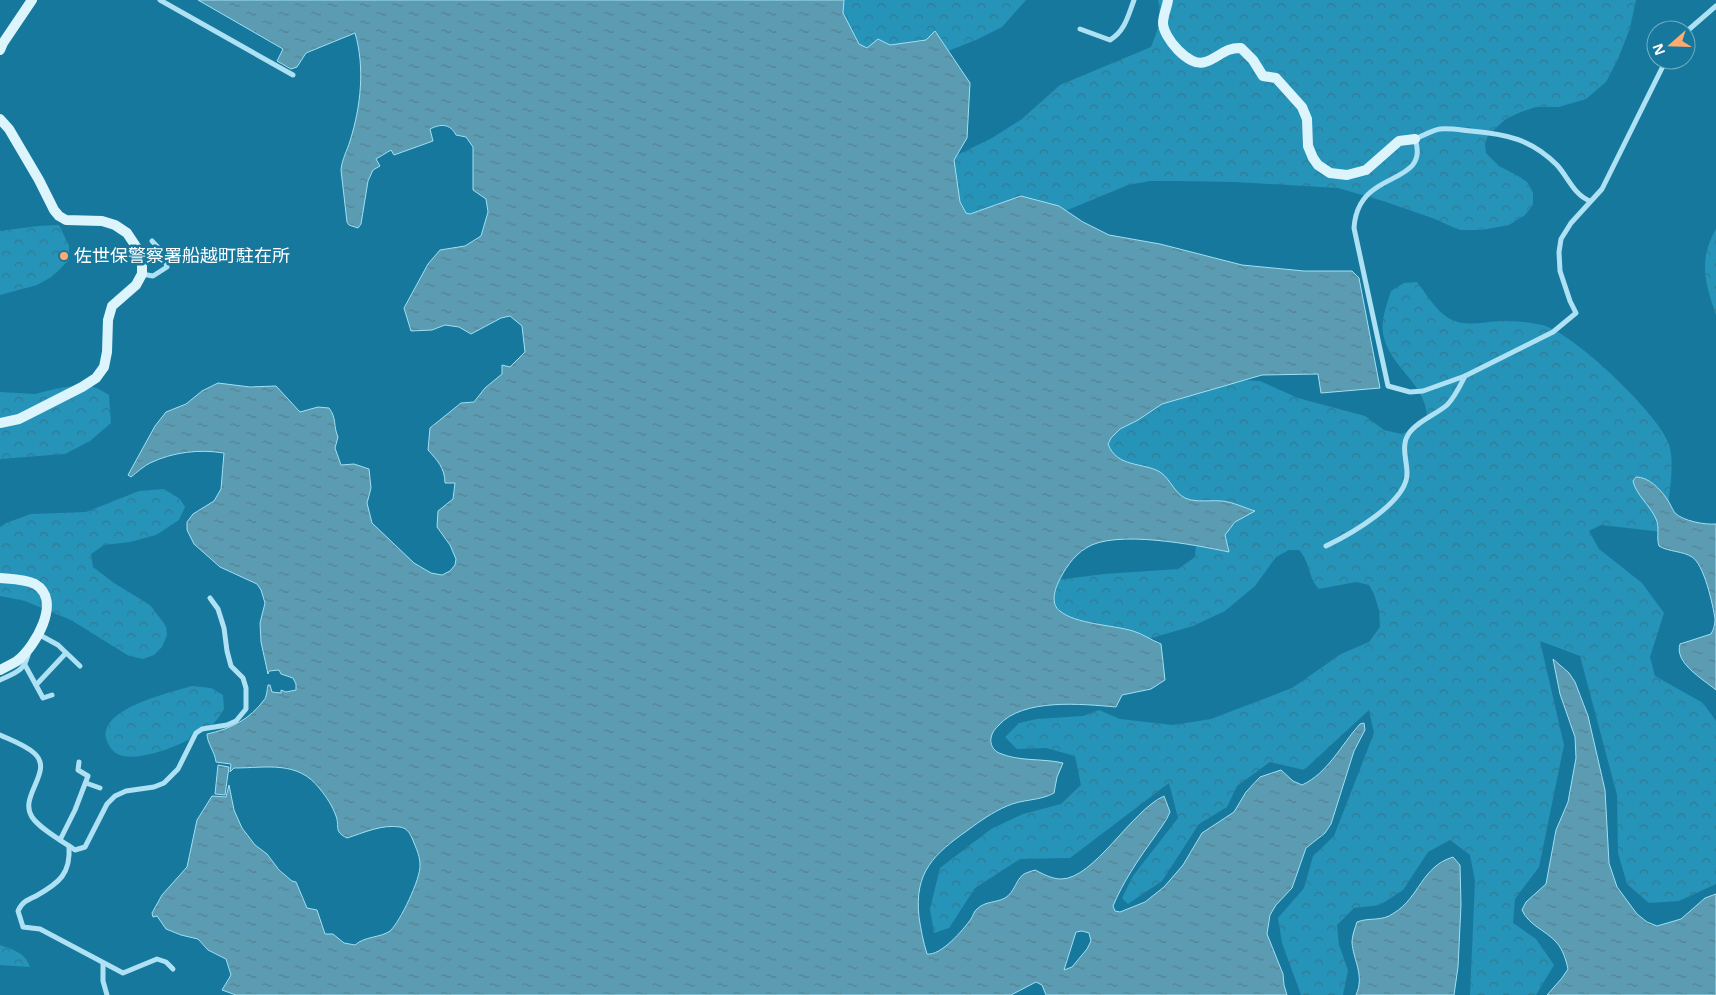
<svg xmlns="http://www.w3.org/2000/svg" width="1716" height="995" font-family="'Open Sans','Noto Sans JP',sans-serif">
  <style>
    .forest { fill: url(#forest-crowns) }
    .water { fill: url(#water-ripples); stroke: #9fe0f5; fill-rule: evenodd }
    .lines { fill: none; stroke-linecap: round; stroke-linejoin: round }
    .street { stroke: #ade1f3; stroke-width: 5 }
    .secondary { stroke: #dcf4fc; stroke-width: 10 }
    .poi-dot { fill: #ffaa6e; stroke: #16789c; stroke-width: 2 }
    .labels { text-anchor: middle; stroke-width: 5; stroke-linejoin: round; paint-order: stroke }
    .poi-label { font-size: 18px; fill: #fff; stroke: #16789c; text-anchor: start }
  </style>
  <defs>
    <pattern id="forest-crowns" width="20" height="18" patternUnits="userSpaceOnUse" patternTransform="scale(1.25)"><rect width="20" height="18" fill="#2693b9"/><path d="M2 6a3 3 0 1 1 6 0M12 15a3 3 0 1 1 6 0" fill="none" stroke="#337a93"/></pattern>
    <pattern id="water-ripples" width="26" height="14" patternUnits="userSpaceOnUse" patternTransform="scale(1.25)"><rect width="26" height="14" fill="#5c9cb3"/><path d="M2 4q2-2 4 0t4 0M15 11q2-2 4 0t4 0" fill="none" stroke="#56808f"/></pattern>
  </defs>
  <rect width="100%" height="100%" fill="#16789c"/>
  <g class="forest">
    <polygon points="781,0 1026,0 1002,27 976,40 910,66 880,62"/>
    <path d="M1158,0H1636L1630,28L1618,59L1606,82L1586,99L1559,107H1536L1521,112L1506,119L1488,135L1485,144L1486,153L1499,166L1520,177L1528,183L1533,193V205L1525,215L1509,225L1482,230H1459L1435,219L1383,201L1338,188L1235,182L1179,181H1150L1128,185L1058,214L930,217L945,161L992,138L1022,119L1060,85L1151,47C1158,30 1162,18 1158,0Z"/>
    <polygon points="59,225 69,246 69,260 53,276 37,285 0,295 0,231 38,226"/>
    <path d="M1716,229V315C1705,283 1698,260 1716,229Z"/>
    <path d="M1417,282C1425,292 1433,306 1443,314C1460,329 1481,322 1501,321C1515,321 1529,322 1542,325C1573,332 1657,413 1668,442C1677,462 1667,510 1663,532L1601,525L1589,531L1599,549L1642,583L1664,613L1650,657L1655,676L1703,703L1716,721V884L1679,901L1649,903L1627,884L1618,853L1617,795L1580,656L1540,641L1564,745L1539,867L1515,899L1513,923L1536,939L1554,965L1536,995H1470L1475,881L1470,855L1450,840L1428,852L1403,890L1380,905L1354,908L1337,925L1339,945L1348,970L1343,995H1301L1282,943L1278,918L1304,888L1313,856L1334,836L1374,733L1369,710L1304,770L1270,762L1237,786L1227,807L1199,824L1162,881L1128,904L1122,898L1133,876L1178,818L1169,783L1070,858L1020,859L975,888L949,928L934,933L930,909L940,868L991,829L1023,814L1061,804L1081,785L1075,756L1046,748L1017,749L1005,737L1019,723L1037,719L1083,716L1099,710L1120,719L1173,725L1211,719L1292,688L1341,654L1369,642L1380,627L1379,610L1374,594L1369,585L1356,582L1319,589C1308,578 1310,561 1299,550H1289L1276,557L1255,586L1225,611L1193,626L1103,652L1034,622L1041,582L1104,574L1178,569L1195,557L1196,544L1061,444L1222,379L1260,381L1298,398L1365,416L1384,430L1401,434L1414,429L1427,415C1424,381 1388,366 1383,333C1381,319 1387,304 1391,291L1404,283Z"/>
    <polygon points="84,385 97,388 109,395 111,423 90,441 65,454 0,459 0,392 35,394 59,388"/>
    <polygon points="164,489 180,499 185,507 179,520 156,535 130,542 104,545 91,554 93,567 114,583 150,605 166,626 167,635 162,647 154,655 143,659 129,656 71,620 25,601 0,596 0,527 6,523 31,514 86,512 139,491"/>
    <path d="M192,686L211,688L223,695L224,709C221,714 217,720 213,724C196,740 143,763 120,755C113,753 108,745 106,738C100,708 172,692 192,686Z"/>
    <path d="M0,945C13,950 25,952 30,967L0,965Z"/>
  </g>
  <g class="water">
    <path d="M198,0H844L843,13L859,44L867,48L878,39L890,45L926,40L935,31L970,83L967,138L954,160L960,202L966,213L970,214L1021,196L1059,206L1083,222L1109,235L1160,244L1242,265L1304,271H1352L1359,278L1380,388L1321,393L1318,374L1262,375L1162,404L1138,420L1120,429L1111,438L1108,444C1117,468 1143,462 1160,472C1172,480 1175,497 1191,500C1201,502 1212,500 1222,501C1233,502 1245,508 1255,511L1235,522L1225,535L1229,552C1196,545 1115,529 1086,548C1073,556 1064,570 1058,583C1054,592 1051,605 1060,611C1075,624 1113,625 1133,631C1143,634 1151,640 1161,644L1165,680L1151,689L1122,695L1116,707C1082,704 1023,698 999,725C995,729 992,732 991,738C990,744 993,750 999,753C1020,762 1042,758 1063,763L1057,777L1054,793C1040,801 1022,799 1007,806C993,812 980,821 968,830C934,854 914,872 919,917C921,930 923,941 927,954C941,956 963,930 971,919C973,916 974,911 977,909C985,901 996,903 1005,898C1015,892 1016,879 1024,874C1028,872 1032,871 1035,870C1043,874 1052,879 1061,879C1094,879 1131,811 1164,796L1170,812C1166,822 1159,830 1153,839C1138,860 1123,882 1113,906L1115,911L1120,912L1145,902L1164,887L1183,865L1202,833L1234,812L1246,792L1260,777L1281,770L1293,781L1302,785C1328,773 1341,745 1360,724L1364,723L1365,730L1354,751L1331,824L1325,833L1306,848L1292,888L1276,905L1270,915L1267,934L1283,974L1284,985L1287,995H1046L1042,985L1036,982L1011,995H236L222,990L231,975L226,959L208,950L198,939L181,935L166,929L157,916L153,917L152,913L162,895L187,867L197,820L212,796L226,797L229,785L234,810L242,828L255,845L267,854L279,870L292,881L296,882L307,908L317,910L325,934H333L344,943L355,945C365,936 380,938 390,931C400,922 421,878 420,865C420,857 417,850 414,843C411,835 408,828 400,827C382,824 363,833 347,838C333,831 340,827 336,816C332,805 327,798 320,789C298,760 267,768 234,768L230,772L231,764L216,762C215,752 207,743 207,734C231,729 250,719 264,700C267,697 267,689 268,685H270L272,692L281,693V690L286,692L296,690V684L293,678L281,674L279,670L269,671L268,674L261,642L260,623L265,603L261,590L257,584L220,567L194,544L187,530V522L193,514L214,501L221,489L224,453C199,449 173,452 150,463C144,466 137,472 131,477L128,475L155,426L166,412L186,404L202,391L218,383L250,387L276,386L300,412L318,407L329,408C337,418 333,426 338,437L335,448L341,465L354,464L369,469L371,488L367,503L372,523L414,563L431,573L442,575L450,571L455,565L456,559L450,545L437,527L438,511L453,499L455,483H445C445,468 437,460 428,450L430,428L461,403L474,402L485,388L502,374V365L510,367L525,352L522,326L510,316L501,318L471,334L459,327L445,325L432,330L411,331L404,308L428,264L440,250L465,246L481,236L488,212L486,199L473,190V147L466,137L456,135C450,123 440,124 430,129L433,141L394,155L391,150L376,159L380,166L373,170L368,181L361,224L358,228L349,225L347,222L341,170C342,159 347,151 350,141C361,106 365,67 355,33L306,53L297,67L291,69L277,61L283,49ZM1082,931L1089,933L1091,941L1087,949L1072,967L1064,970L1076,932Z"/>
    <path d="M1636,477C1649,477 1660,489 1667,499C1670,503 1672,509 1675,513C1683,521 1705,525 1716,524V690C1703,679 1674,663 1680,644L1711,634C1714,629 1715,624 1715,619C1713,605 1704,564 1692,557C1683,551 1669,552 1659,546C1656,537 1660,527 1656,519C1650,505 1636,495 1633,481Z"/>
    <path d="M1553,659L1569,673L1575,682L1588,716L1605,790L1609,863L1617,887L1637,914L1647,922L1657,926L1681,919L1705,898L1716,894V995H1547L1562,978L1568,969C1566,960 1563,950 1557,943C1546,930 1529,926 1522,910L1526,902L1546,884L1556,830L1568,802L1576,758L1575,737L1560,694Z"/>
    <polygon points="218,765 229,767 225,795 215,794"/>
    <path d="M1453,857L1460,865L1461,905L1458,967L1454,995H1356C1365,975 1353,960 1352,942C1352,936 1355,928 1357,922C1369,917 1382,922 1394,913C1420,897 1421,867 1453,857Z"/>
  </g>
  <g class="lines">
    <g class="street">
      <polyline points="160,0 293,75"/>
      <path d="M1080,29L1110,40C1125,31 1128,16 1134,0"/>
      <polyline points="1686,32 1716,6"/>
      <path d="M1590,201C1574,195 1568,177 1557,165C1531,139 1506,134 1471,131C1461,130 1450,128 1440,129C1432,130 1423,136 1415,139C1426,171 1396,174 1376,188C1362,197 1355,212 1354,228L1388,386L1410,392L1423,391L1465,376L1553,332L1576,313L1570,301L1560,271L1559,252L1561,239L1571,223L1602,189L1666,60"/>
      <polyline points="142,274 153,276 167,267 163,253 152,241"/>
      <path d="M1326,546C1349,535 1408,502 1407,473C1407,461 1401,446 1408,435C1414,423 1437,414 1447,405C1455,397 1460,386 1465,376"/>
      <polyline points="38,634 58,645 80,666"/>
      <polyline points="25,665 43,698 52,695"/>
      <path d="M0,680C17,672 25,671 29,651"/>
      <polyline points="36,685 66,653"/>
      <path d="M0,735C11,740 25,745 34,753C55,771 18,796 32,817C40,829 62,841 75,850L85,847L107,804L115,796L126,791L154,787L164,783L178,769L196,733L202,729L227,725L236,721L246,709V688L243,678L231,666L227,651L224,628L218,609L210,598"/>
      <polyline points="86,783 100,788"/>
      <polyline points="60,840 75,810 88,776 78,770 79,762"/>
      <path d="M69,846C71,874 59,883 36,896C27,900 22,902 18,911L23,927L40,929L123,973L157,959L166,962L173,969"/>
      <polyline points="103,963 103,981 107,995"/>
    </g>
    <g class="secondary">
      <path d="M1168,0C1167,7 1163,16 1163,23C1163,37 1189,68 1205,62C1218,58 1226,47 1241,48L1253,60L1263,76L1276,78L1302,107L1307,119L1308,146L1313,158L1318,165L1330,173L1347,175L1366,170L1399,141L1415,139"/>
      <polyline points="0,50 3,43 32,0"/>
      <polyline points="0,119 9,129 39,180 54,210 59,216 66,220 102,221 115,225 127,233 137,248 142,261 142,274 136,285 112,306 108,320 107,352 104,367 96,378 82,387 19,419 0,423"/>
      <path d="M0,578C11,579 25,579 35,584C63,600 35,647 17,661C12,664 6,667 0,670"/>
    </g>
  </g>
  <circle class="poi-dot" cx="64" cy="256" r="5"/>
  <g class="labels">
    <g class="poi-label">
      <text x="74" y="262">佐世保警察署船越町駐在所</text>
    </g>
  </g>
  <g transform="translate(1671 45) rotate(250)"><circle r="24" fill="#16789c" stroke="#73aec4"/>
  <path d="M0-4L9 19L0 12L-9 19Z" fill="#ffaa6e"/>
  <text y="-8" font-size="14" font-weight="bold" text-anchor="middle" fill="#ffffff">N</text>
  </g>
</svg>
